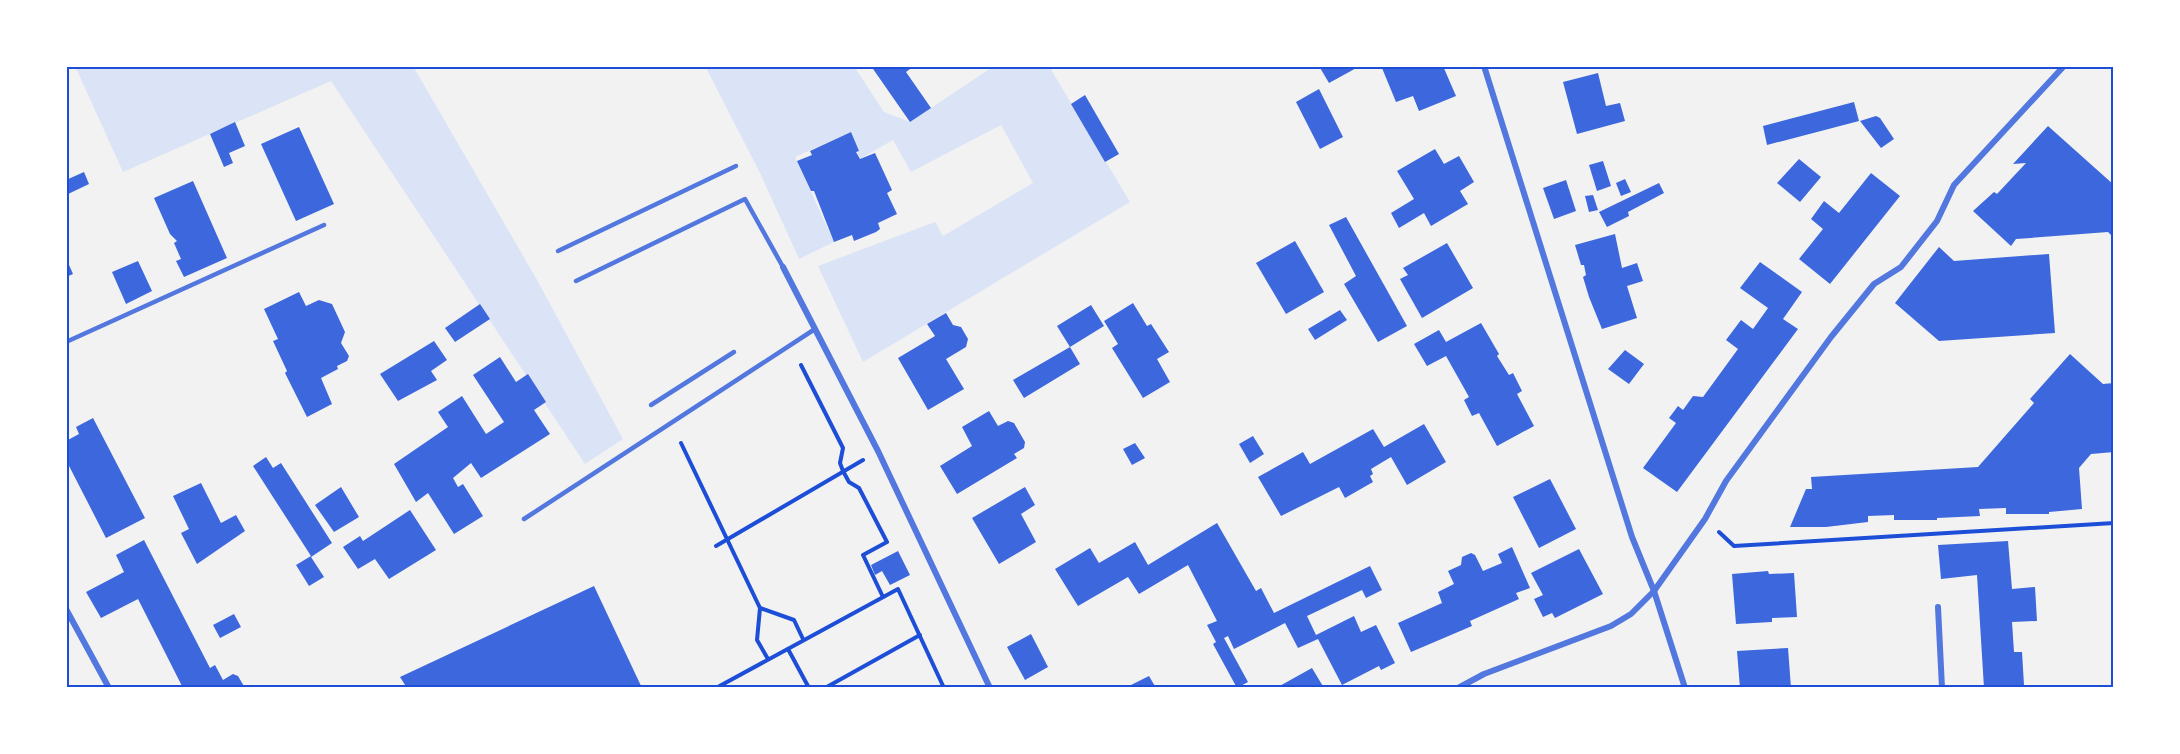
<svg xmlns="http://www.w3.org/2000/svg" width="2180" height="754" font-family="'Times New Roman',serif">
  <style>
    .green { fill: #dbe4f7 }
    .building { fill: #3d67dc }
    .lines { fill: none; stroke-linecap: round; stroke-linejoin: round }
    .path { stroke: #1d4ed8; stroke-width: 4 }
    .service { stroke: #5277de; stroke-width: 4.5 }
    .minor { stroke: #5277de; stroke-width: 6 }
    .neatline { fill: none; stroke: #1d4ed8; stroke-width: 2 }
  </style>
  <rect width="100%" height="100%" fill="#f2f2f2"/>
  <g class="green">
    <polygon points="75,66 413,66 536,278 623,439 585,464 331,81 123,172"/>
    <polygon points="705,66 854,66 884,112 910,122 994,66 1049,66 1130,202 863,362 818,266 935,222 943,236 1033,183 1001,125 911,172 893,140 860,159 851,132 795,157 834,242 799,259 760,173"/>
  </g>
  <g class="building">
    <polygon points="871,66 914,66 906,72 931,108 910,122"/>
    <polygon points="1319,66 1360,66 1329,83"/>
    <polygon points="1386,66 1443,66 1456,96 1419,111 1413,96 1396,102 1382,68"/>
    <polygon points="1598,73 1606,106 1620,103 1625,121 1577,134 1563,82"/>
    <polygon points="1319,89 1343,137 1320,149 1296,102"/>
    <polygon points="1085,95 1119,154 1105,162 1071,104"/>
    <polygon points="1854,102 1859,121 1767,145 1763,126"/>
    <polygon points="1876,116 1880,118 1894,139 1881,148 1860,121"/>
    <polygon points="235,122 245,146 229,153 233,163 224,167 210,134"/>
    <polygon points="2048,126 2114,185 2114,238 2108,232 2016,239 2011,246 1973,211 1994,192 1997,194 2026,163 2013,164"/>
    <polygon points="299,127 334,204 296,221 261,144"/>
    <polygon points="851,132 859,151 856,152 860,159 875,153 892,190 887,193 897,214 878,223 880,229 876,232 854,241 852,235 834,242 814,191 811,191 797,161 812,155 810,151"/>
    <polygon points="1435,149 1444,164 1459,156 1474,182 1460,191 1468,204 1431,226 1424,213 1399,228 1391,213 1414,199 1397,171"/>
    <polygon points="1799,159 1821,177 1800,202 1777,183"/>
    <polygon points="1603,161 1611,186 1597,191 1589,165"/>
    <polygon points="84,172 89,184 66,195 66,180"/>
    <polygon points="1871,173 1900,196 1830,284 1799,259 1823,229 1811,219 1824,201 1839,213"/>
    <polygon points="1625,179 1631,192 1621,196 1616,183"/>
    <polygon points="1566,180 1576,211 1554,219 1543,188"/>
    <polygon points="193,181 227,258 184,277 176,261 181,259 174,243 177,241 170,234 154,198"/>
    <polygon points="1659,183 1664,193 1628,212 1629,216 1607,227 1599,212"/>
    <polygon points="1593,195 1598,210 1589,212 1585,196"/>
    <polygon points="1346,217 1407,326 1378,342 1344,284 1356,276 1329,225"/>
    <polygon points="1615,234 1622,268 1637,263 1643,281 1627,286 1637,318 1602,329 1589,297 1583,277 1586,275 1584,265 1581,265 1575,245"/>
    <polygon points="1295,241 1324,292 1286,314 1256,263"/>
    <polygon points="1447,243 1473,288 1422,318 1400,279 1408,275 1403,268"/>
    <polygon points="1939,247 1954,261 2049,254 2055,333 1939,341 1895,303"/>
    <polygon points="66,258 73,274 66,277"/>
    <polygon points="138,261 152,291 126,304 112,272"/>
    <polygon points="1760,262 1802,292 1783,319 1798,329 1677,492 1643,468 1676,423 1669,418 1678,406 1683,410 1693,396 1703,397 1738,349 1726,340 1741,320 1753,329 1768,308 1740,288"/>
    <polygon points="299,292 306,306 319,300 332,304 345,332 341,343 349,356 347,361 337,366 338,369 321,378 332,404 307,417 285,373 287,371 273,341 278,339 264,309"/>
    <polygon points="1133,303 1147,326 1151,324 1169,352 1157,359 1170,382 1143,398 1112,348 1118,344 1104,321"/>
    <polygon points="480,304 490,319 455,342 445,328"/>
    <polygon points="1091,305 1104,326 1070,347 1080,364 1024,398 1013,380 1070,347 1057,326"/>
    <polygon points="1340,310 1347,320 1315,340 1308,329"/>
    <polygon points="946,313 953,325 961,327 968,339 966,347 946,359 964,389 928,410 898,358 935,336 927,324"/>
    <polygon points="1481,323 1499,354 1497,356 1509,375 1513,373 1522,391 1517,394 1534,426 1497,446 1479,413 1472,416 1464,400 1469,397 1446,356 1427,366 1414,344 1439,330 1446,342"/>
    <polygon points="434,341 447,360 431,371 437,380 398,401 380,374"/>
    <polygon points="1625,350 1644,364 1629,384 1608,369"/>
    <polygon points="2070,354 2103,384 2114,383 2114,452 2091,454 2079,468 2082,509 2049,512 2049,514 2006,514 2006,508 1979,509 1980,516 1937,518 1937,520 1894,520 1894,515 1868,516 1868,522 1826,527 1790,527 1806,489 1812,489 1811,477 1978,467 2034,403 2030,399"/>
    <polygon points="500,357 516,382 528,374 546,402 534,410 550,434 481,478 471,463 453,478 458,487 463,484 483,516 454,534 428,493 416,502 394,464 448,427 438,412 462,396 486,434 504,422 473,375"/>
    <polygon points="989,411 998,426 1008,421 1014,423 1025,442 1024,448 1014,454 1017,458 957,494 940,466 972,446 962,427"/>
    <polygon points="93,418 145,518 106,538 66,460 66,441 79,434 76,427"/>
    <polygon points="1424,424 1446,462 1407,485 1391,457 1371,469 1373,474 1370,476 1373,482 1345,498 1339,487 1281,516 1258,477 1303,452 1310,464 1373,429 1384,447"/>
    <polygon points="1253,436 1264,454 1250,463 1239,444"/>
    <polygon points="1135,443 1145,458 1132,465 1123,449"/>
    <polygon points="266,457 273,468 281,463 332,543 311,557 324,577 309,586 296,565 311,556 253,466"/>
    <polygon points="1550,479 1576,529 1539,548 1513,497"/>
    <polygon points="201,483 221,523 236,515 245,531 197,564 181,533 189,529 173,496"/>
    <polygon points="341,487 359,517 334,532 315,505"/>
    <polygon points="1025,487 1035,505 1021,514 1036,542 999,564 972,518"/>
    <polygon points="410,510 436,550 389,579 375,559 358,569 343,547 360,536 363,541"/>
    <polygon points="1217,523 1256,591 1261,588 1274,613 1370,566 1382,590 1366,598 1362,590 1307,616 1316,635 1354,616 1361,632 1376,625 1395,663 1381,670 1379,666 1342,685 1318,639 1298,648 1285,623 1234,649 1228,636 1224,638 1248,682 1237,688 1213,644 1216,642 1207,625 1217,621 1188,565 1139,594 1128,577 1078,606 1055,569 1090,548 1099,563 1135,542 1148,565"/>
    <polygon points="144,540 210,668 215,665 223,680 233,674 238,676 245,688 183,688 138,599 101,618 86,592 124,572 116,555"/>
    <polygon points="2008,541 2012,589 2035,587 2037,621 2012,622 2014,652 2022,652 2024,685 1984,688 1977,575 1941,579 1938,545"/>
    <polygon points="1512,547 1530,588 1516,593 1519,599 1470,621 1472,626 1411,652 1398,623 1442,603 1438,592 1454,584 1448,571 1461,565 1462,557 1471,553 1475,555 1483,571 1502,563 1498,554"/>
    <polygon points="1579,549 1603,594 1555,618 1552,613 1543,617 1534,599 1543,595 1531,573"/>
    <polygon points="898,551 910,575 890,585 882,571 875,575 871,565"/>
    <polygon points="1768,571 1769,574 1794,573 1797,617 1772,618 1772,622 1736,624 1732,574"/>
    <polygon points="594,586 642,688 407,688 400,677"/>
    <polygon points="234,614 241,627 220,638 213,625"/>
    <polygon points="1031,634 1048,667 1025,680 1007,647"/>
    <polygon points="1788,648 1791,688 1740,688 1737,651"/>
    <polygon points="1312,668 1324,688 1276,688"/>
    <polygon points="1149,676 1156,688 1133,688 1131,685"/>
  </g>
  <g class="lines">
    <g class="path">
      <polyline points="801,365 843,448 840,463 843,471 849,482 859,488 887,542 863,555 883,597"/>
      <polyline points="681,443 760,608 757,640 768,659"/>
      <polyline points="1719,532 1734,546 2114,523"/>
      <polyline points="716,546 863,460"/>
      <polyline points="760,608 794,620 803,639"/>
      <polyline points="788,649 809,688"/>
      <polyline points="716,688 898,589 944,688"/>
      <polyline points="825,688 920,635"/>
    </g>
    <g class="service">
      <polyline points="558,251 736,166"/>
      <polyline points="576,281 745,199 783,267"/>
      <polyline points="66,342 324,225"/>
      <polyline points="651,405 734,352"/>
      <polyline points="524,519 815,329"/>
    </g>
    <g class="minor">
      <polyline points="1484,66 1632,537 1654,591 1685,688"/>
      <polyline points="783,267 878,451 990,688"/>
      <polyline points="1938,607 1942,688"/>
      <polyline points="66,609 109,688"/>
      <polyline points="1458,688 1484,674 1611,626 1631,614 1654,591 1705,519 1726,481 1831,337 1874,284 1901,267 1937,221 1954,185 2064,66"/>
    </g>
  </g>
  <rect width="2180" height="754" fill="none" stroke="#ffffff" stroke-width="135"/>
  <rect x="68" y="68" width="2044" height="618" class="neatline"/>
</svg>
